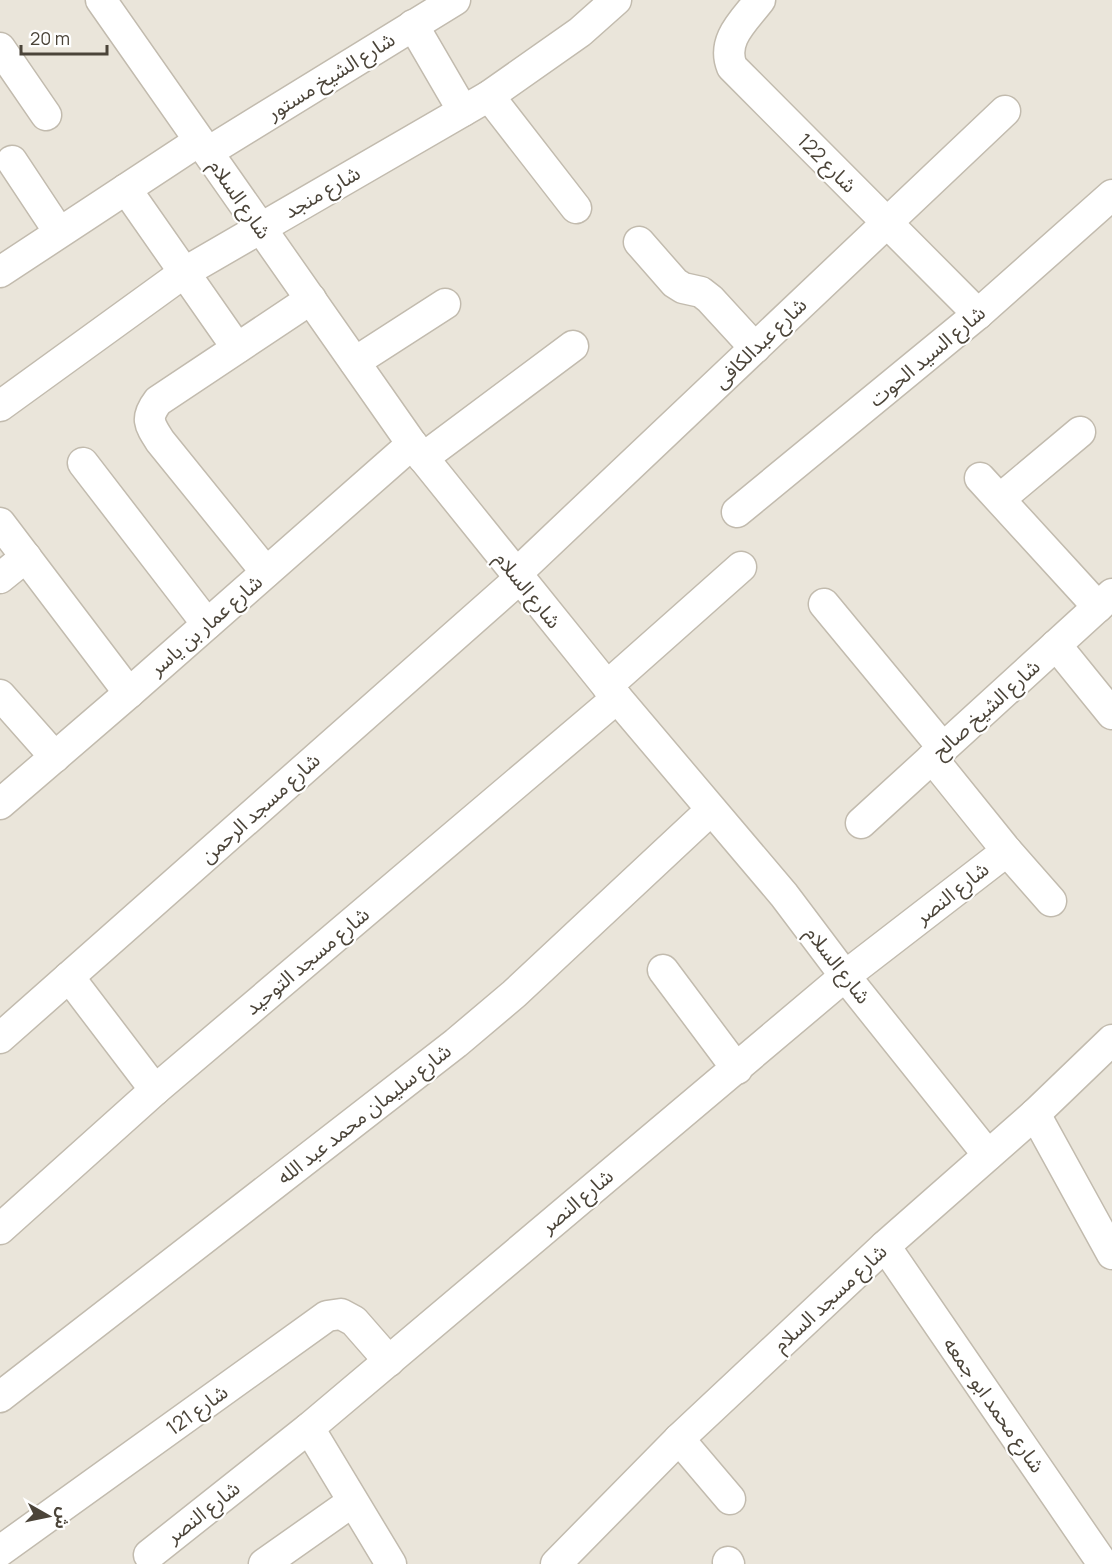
<svg xmlns="http://www.w3.org/2000/svg" width="1112" height="1564" font-family="Manrope,'Noto Sans Arabic',sans-serif">
  <style>
    .residential { fill: #eae5da }
    .lines { fill: none; stroke-linecap: round; stroke-linejoin: round }
    .minor-casing { stroke: #c2bbae; stroke-width: 33 }
    .minor { stroke: #fff; stroke-width: 30 }
    .labels { text-anchor: middle; stroke-width: 4.5; stroke-linejoin: round; paint-order: stroke }
    .street-label { font-size: 20px; fill: #4b4439; stroke: #fff }
  </style>
  <rect width="100%" height="100%" fill="#f6f3ec"/>
  <rect class="residential" x="0" y="0" width="1112" height="1564"/>
  <g class="lines">
    <g class="minor-casing">
      <g id="minor">
        <polyline points="101,0 412,444 607,686 784,895 845,976 988,1155"/>
        <path d="M760,0C744,21 721,40 732,67L978,314"/>
        <polyline points="413,25 463,111"/>
        <polyline points="0,48 46,115"/>
        <polyline points="489,96 576,208"/>
        <polyline points="208,152 455,0"/>
        <polyline points="12,161 59,232"/>
        <polyline points="126,189 237,348"/>
        <polyline points="639,242 675,283 683,288 701,292 710,299 755,348"/>
        <polyline points="0,272 199,141"/>
        <polyline points="355,362 445,304"/>
        <polyline points="0,406 185,272 489,96 580,32 616,0"/>
        <polyline points="423,458 573,346"/>
        <polyline points="83,463 207,624"/>
        <polyline points="980,478 1098,607"/>
        <polyline points="1000,499 1080,432"/>
        <polyline points="737,512 978,314 1112,195"/>
        <polyline points="0,523 129,693"/>
        <path d="M266,572L160,441C149,424 145,418 158,401L311,299"/>
        <polyline points="516,574 1005,111"/>
        <polyline points="0,578 26,557"/>
        <polyline points="824,604 943,748"/>
        <polyline points="1056,645 1112,714"/>
        <polyline points="607,686 741,567"/>
        <polyline points="0,695 55,757"/>
        <polyline points="932,758 1007,851 1051,901"/>
        <polyline points="0,804 129,693 412,444"/>
        <polyline points="861,823 1112,594"/>
        <polyline points="663,970 737,1069"/>
        <polyline points="69,977 155,1090"/>
        <polyline points="0,1038 519,579"/>
        <polyline points="1035,1114 1112,1254"/>
        <polyline points="0,1229 155,1090 617,698"/>
        <polyline points="885,1246 1103,1564"/>
        <polyline points="0,1397 456,1043 514,994 711,810"/>
        <polyline points="309,1428 391,1564"/>
        <polyline points="679,1439 730,1499"/>
        <polyline points="0,1551 327,1316 341,1314 354,1321 389,1361"/>
        <polyline points="149,1555 309,1428 845,976 1007,851"/>
        <polyline points="728,1562 729,1564"/>
        <polyline points="264,1564 352,1502"/>
        <polyline points="556,1564 679,1439 885,1246 1035,1114 1112,1040"/>
      </g>
    </g>
    <use href="#minor" class="minor"/>
  </g>
  <g class="labels">
    <g class="street-label">
      <text transform="translate(331 76) rotate(-32)" y="7">شارع الشيخ مستور</text>
      <text transform="translate(827 163) rotate(45)" y="7">شارع 122</text>
      <text transform="translate(322 192) rotate(-30)" y="7">شارع منجد</text>
      <text transform="translate(240 199) rotate(55)" y="7">شارع السلام</text>
      <text transform="translate(760 343) rotate(-44)" y="7">شارع عبدالكافى</text>
      <text transform="translate(927 356) rotate(-40)" y="7">شارع السيد الحوت</text>
      <text transform="translate(528 590) rotate(51)" y="7">شارع السلام</text>
      <text transform="translate(206 625) rotate(-41)" y="7">شارع عمار بن ياسر</text>
      <text transform="translate(986 709) rotate(-42)" y="7">شارع الشيخ صالح</text>
      <text transform="translate(260 808) rotate(-42)" y="7">شارع مسجد الرحمن</text>
      <text transform="translate(952 893) rotate(-38)" y="7">شارع النصر</text>
      <text transform="translate(307 961) rotate(-40)" y="7">شارع مسجد التوحيد</text>
      <text transform="translate(838 965) rotate(52)" y="7">شارع السلام</text>
      <text transform="translate(364 1114) rotate(-38)" y="7">شارع سليمان محمد عبد الله</text>
      <text transform="translate(577 1201) rotate(-40)" y="7">شارع النصر</text>
      <text transform="translate(830 1298) rotate(-43)" y="7">شارع مسجد السلام</text>
      <text transform="translate(994 1405) rotate(55)" y="7">شارع محمد ابو جمعه</text>
      <text transform="translate(197 1410) rotate(-36)" y="7">شارع 121</text>
      <text transform="translate(203 1512) rotate(-38)" y="7">شارع النصر</text>
    </g>
  </g>
  <g transform="translate(48 1516) rotate(99)" stroke="#ffffff" stroke-width="4.5" paint-order="stroke">
  <path d="M0-4.5L10 22L0 15L-10 22Z" fill="#4b4439"/>
  <text y="-9" font-size="16" font-weight="bold" text-anchor="middle" fill="#4b4439">ش</text>
  </g>
  <path d="M21 45v9h86v-9" fill="none" stroke="#4b4439" stroke-width="3"/>
  <text x="30" y="45" font-size="18" fill="#4b4439" stroke="#ffffff" stroke-width="4.5" paint-order="stroke">20 m</text>
</svg>
